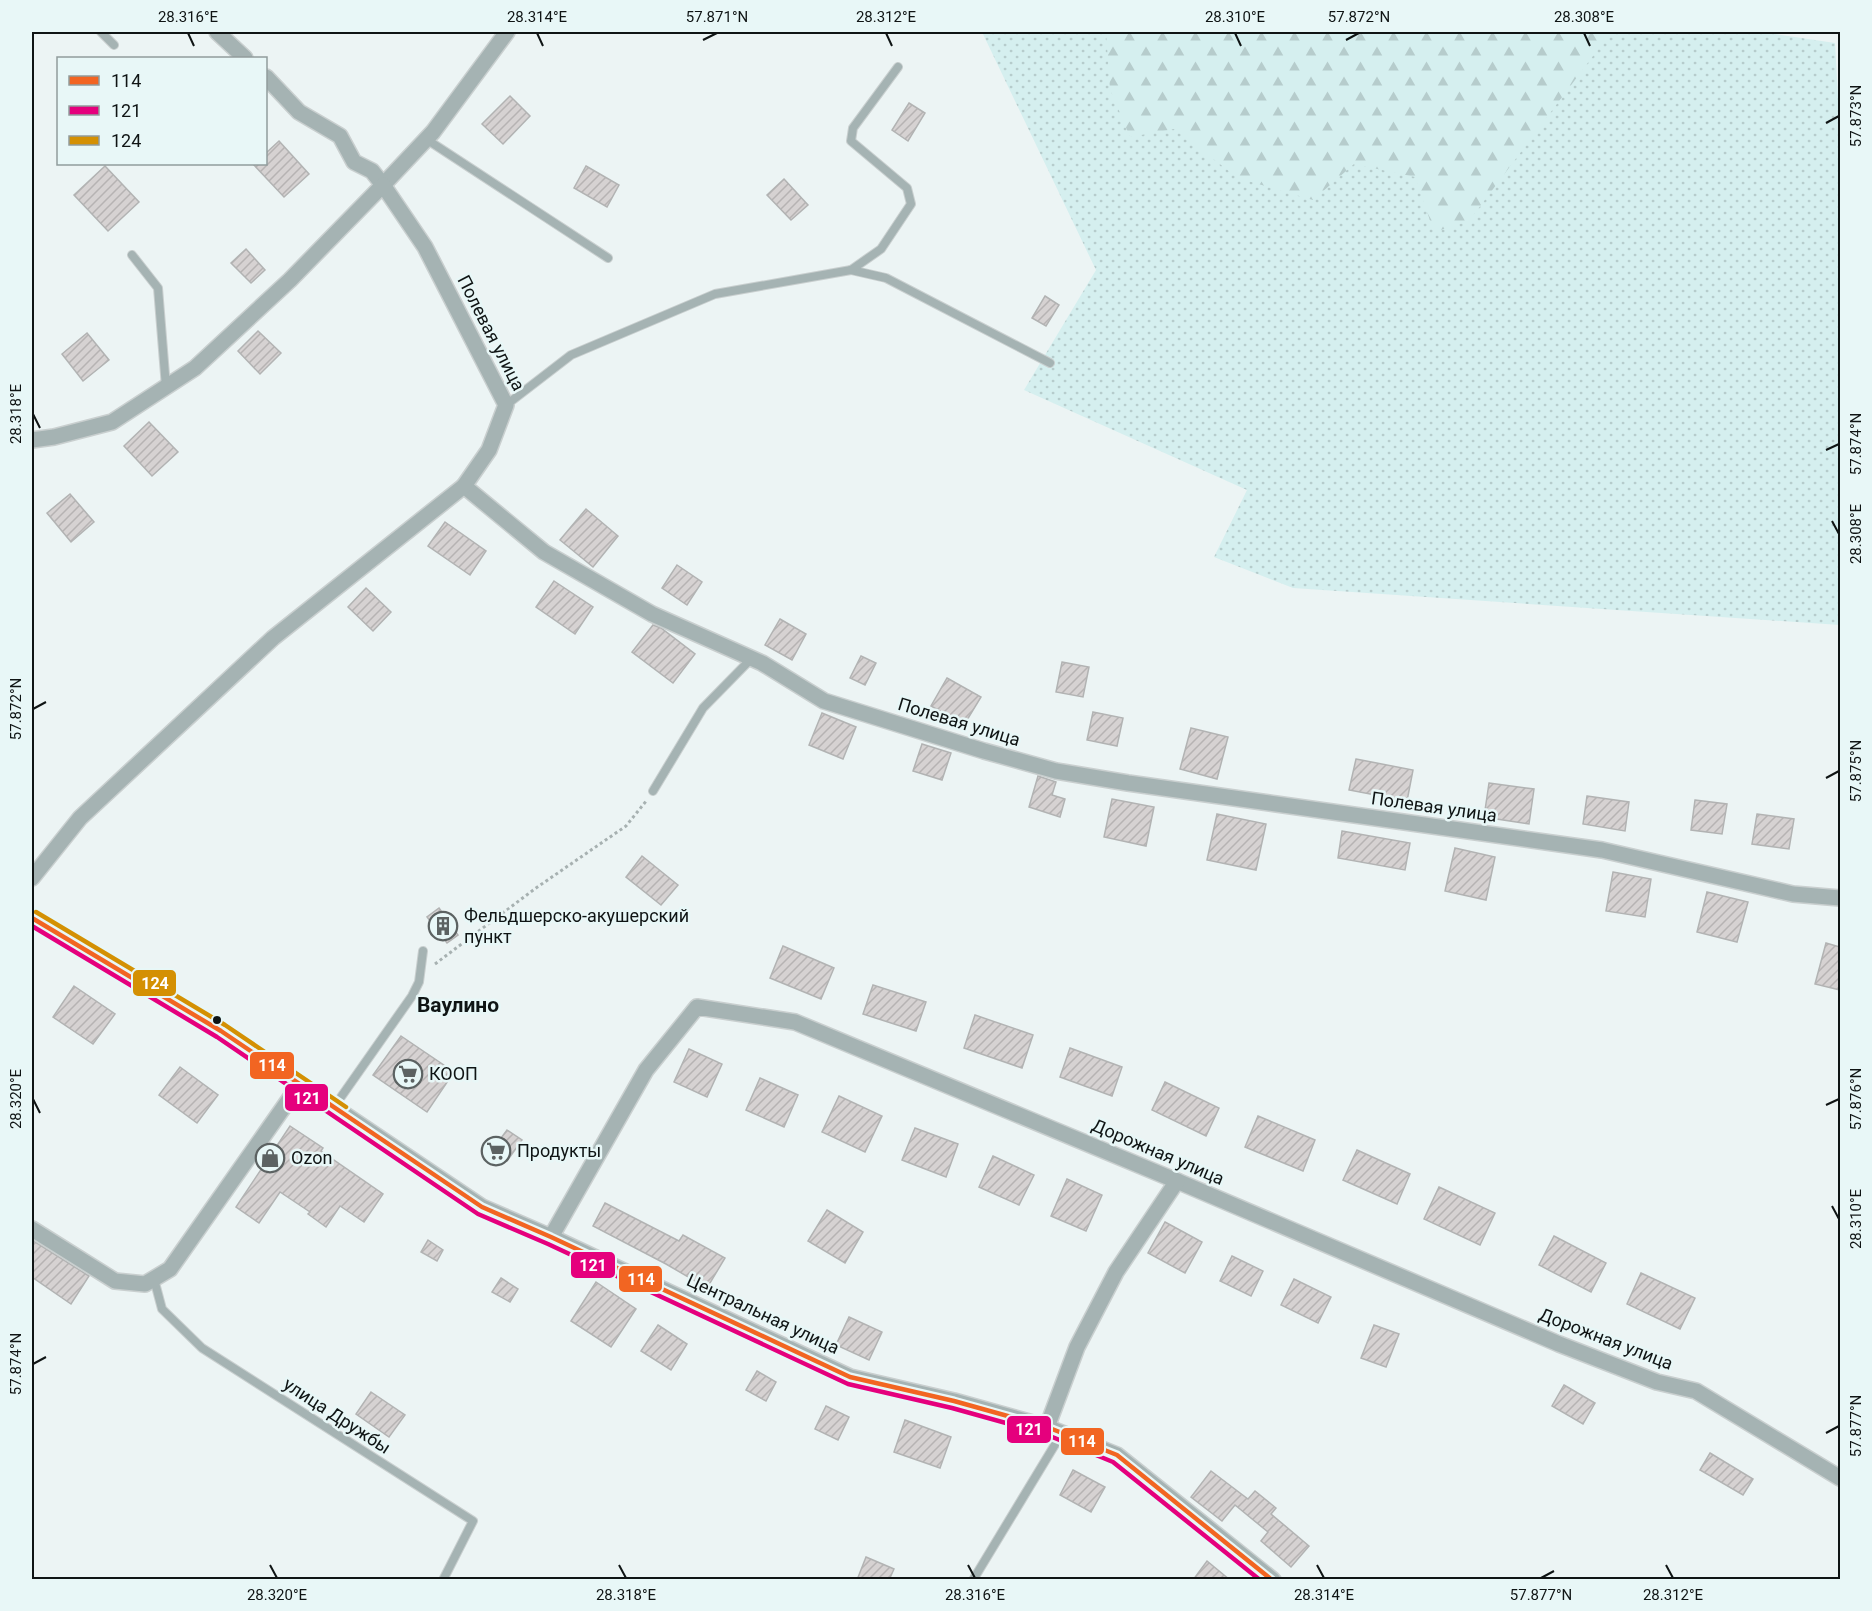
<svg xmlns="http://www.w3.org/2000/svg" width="1872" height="1611" font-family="Roboto,sans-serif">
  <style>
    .grass { fill: url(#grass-dots) }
    .forest { fill: url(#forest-firs) }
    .building { fill: url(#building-hatch); stroke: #b2b3b3; stroke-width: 1.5 }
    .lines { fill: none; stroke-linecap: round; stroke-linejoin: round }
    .service-casing { stroke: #c9cfcf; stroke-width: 10 }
    .minor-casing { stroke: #c9cfcf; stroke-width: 18 }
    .path { stroke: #a7b1b1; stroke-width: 3; stroke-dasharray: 3 3; stroke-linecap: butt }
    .service { stroke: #a5b3b3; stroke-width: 8 }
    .minor { stroke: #a5b3b3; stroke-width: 15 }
    .bus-1-casing { stroke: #e8f7f7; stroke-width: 9 }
    .bus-2-casing { stroke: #e8f7f7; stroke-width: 9 }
    .bus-3-casing { stroke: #e8f7f7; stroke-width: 9 }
    .bus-1 { stroke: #f26522; stroke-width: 4.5 }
    .bus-2 { stroke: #e5007d; stroke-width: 4.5 }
    .bus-3 { stroke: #d49003; stroke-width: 4.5 }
    .ticks { fill: none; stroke: #0f1414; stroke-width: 2 }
    .bus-dot { fill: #0f1414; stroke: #e8f7f7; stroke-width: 2 }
    .labels { text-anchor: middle; stroke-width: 5; stroke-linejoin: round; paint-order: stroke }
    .street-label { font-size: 18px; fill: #0f1414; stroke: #e8f7f7 }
    .poi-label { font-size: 18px; fill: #0f1414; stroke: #e8f7f7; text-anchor: start }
    .quarter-label { font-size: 21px; font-weight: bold; fill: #0f1414; stroke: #e8f7f7 }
    .line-badge { stroke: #e8f7f7; stroke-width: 2 }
    .badge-label { font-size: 16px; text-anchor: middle; font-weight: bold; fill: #fff }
    .neatline { fill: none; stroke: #0f1414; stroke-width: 2 }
    .ticks-label { font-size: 15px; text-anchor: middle; fill: #0f1414 }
  </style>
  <defs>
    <pattern id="grass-dots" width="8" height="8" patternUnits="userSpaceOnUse" patternTransform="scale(1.5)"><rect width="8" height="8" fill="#d5efef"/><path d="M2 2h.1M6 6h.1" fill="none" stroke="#b6cccc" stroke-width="1.8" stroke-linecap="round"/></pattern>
    <pattern id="forest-firs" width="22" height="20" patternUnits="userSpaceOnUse" patternTransform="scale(1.5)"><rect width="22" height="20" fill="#d5efef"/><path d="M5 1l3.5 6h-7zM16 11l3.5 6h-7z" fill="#b6cccc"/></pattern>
    <pattern id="building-hatch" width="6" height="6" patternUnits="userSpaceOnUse" patternTransform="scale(1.5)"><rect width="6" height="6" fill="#d6d2d2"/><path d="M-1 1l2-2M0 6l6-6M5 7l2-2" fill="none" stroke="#b6b3b3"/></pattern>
  </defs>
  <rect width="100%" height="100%" fill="#ecf4f4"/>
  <polygon class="grass" points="982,32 1762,32 1835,43 1840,132 1840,625 1293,588 1214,557 1247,490 1024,390 1096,270"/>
  <polygon class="forest" points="1106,32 1611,32 1469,221 1434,232 1415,177 1354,164 1313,200 1238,178 1174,129 1130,137 1110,89"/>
  <g class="building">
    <polygon points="510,96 530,116 503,144 482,124"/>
    <polygon points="909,103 925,113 908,141 892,130"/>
    <polygon points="279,141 309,174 284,197 253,164 266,164 266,153"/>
    <polygon points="105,166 139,202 108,231 74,195"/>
    <polygon points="586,166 619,185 607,207 574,188"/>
    <polygon points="784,179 808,205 791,220 767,195"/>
    <polygon points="246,249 265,270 251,283 231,263"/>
    <polygon points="1045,296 1059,305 1046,326 1032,318"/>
    <polygon points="258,331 281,353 260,374 238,351"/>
    <polygon points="87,333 109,360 83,381 62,354"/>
    <polygon points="149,422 178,452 152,476 124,446"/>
    <polygon points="70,494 94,522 71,542 47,513"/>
    <polygon points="586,509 618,536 593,567 560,540"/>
    <polygon points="445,522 486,551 470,575 428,546"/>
    <polygon points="677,565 702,582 687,605 662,588"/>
    <polygon points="554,581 593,607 575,634 536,607"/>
    <polygon points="366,588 391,612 373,631 348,607"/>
    <polygon points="780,619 806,634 792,660 765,645"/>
    <polygon points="653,625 661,628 695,654 673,683 632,652"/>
    <polygon points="861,656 876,663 865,685 850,678"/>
    <polygon points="1062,662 1089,667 1083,697 1056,692"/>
    <polygon points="947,678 981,697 964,725 931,706"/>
    <polygon points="1093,712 1123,718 1117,746 1087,740"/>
    <polygon points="822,713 856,727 843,759 809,745"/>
    <polygon points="1191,728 1228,737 1217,779 1180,769"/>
    <polygon points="922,744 951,753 942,780 913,771"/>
    <polygon points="1356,759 1413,770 1407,801 1349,790"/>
    <polygon points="1038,776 1056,782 1052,795 1065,799 1060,817 1029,807"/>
    <polygon points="1489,783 1534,789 1529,824 1484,817"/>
    <polygon points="1587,796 1629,802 1625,831 1583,824"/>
    <polygon points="1112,799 1154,807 1146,846 1104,837"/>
    <polygon points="1695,800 1727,804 1722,834 1691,830"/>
    <polygon points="1217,814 1266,824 1256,870 1207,860"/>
    <polygon points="1757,814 1794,819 1789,849 1752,844"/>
    <polygon points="1342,831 1410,843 1405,870 1338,858"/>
    <polygon points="1455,848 1495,857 1486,900 1445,891"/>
    <polygon points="642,856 678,885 661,905 626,877"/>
    <polygon points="1613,872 1651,879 1645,917 1606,911"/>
    <polygon points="1707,892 1748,902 1737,942 1697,932"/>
    <polygon points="439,908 458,935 447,943 427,917"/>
    <polygon points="1826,943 1840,947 1840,990 1815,984"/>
    <polygon points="783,946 834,968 821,999 770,978"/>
    <polygon points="873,985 926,1002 916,1031 863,1014"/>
    <polygon points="74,986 115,1014 93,1044 53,1017"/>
    <polygon points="975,1015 1033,1035 1022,1068 964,1048"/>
    <polygon points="401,1036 454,1072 427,1112 373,1075"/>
    <polygon points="1070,1048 1122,1067 1112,1096 1060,1077"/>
    <polygon points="689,1049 722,1064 707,1097 674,1082"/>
    <polygon points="180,1067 218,1095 197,1123 159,1095"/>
    <polygon points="760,1078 798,1095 784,1127 746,1110"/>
    <polygon points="1165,1082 1219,1108 1206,1136 1152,1110"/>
    <polygon points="839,1096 882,1116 865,1152 822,1132"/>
    <polygon points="1258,1116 1315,1140 1303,1171 1245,1147"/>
    <polygon points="290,1126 323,1148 321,1151 383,1194 364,1222 340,1206 326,1227 308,1214 310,1212 280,1192 259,1223 236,1207"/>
    <polygon points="915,1128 958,1144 946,1177 902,1160"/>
    <polygon points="507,1130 522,1140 507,1161 492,1150"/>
    <polygon points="1357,1150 1410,1174 1397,1204 1343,1180"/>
    <polygon points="993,1156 1034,1175 1019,1205 979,1187"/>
    <polygon points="1067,1179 1102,1195 1086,1231 1051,1216"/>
    <polygon points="1439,1187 1495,1213 1480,1245 1424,1219"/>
    <polygon points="605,1203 679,1241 683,1235 725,1258 707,1288 666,1264 593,1226"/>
    <polygon points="827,1210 863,1232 845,1263 808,1241"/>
    <polygon points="1165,1222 1202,1242 1185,1273 1148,1253"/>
    <polygon points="1554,1236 1606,1263 1591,1292 1539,1265"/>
    <polygon points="32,1240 89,1276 71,1304 32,1277"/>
    <polygon points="428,1240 443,1250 437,1261 421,1252"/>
    <polygon points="1232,1256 1263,1271 1251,1296 1220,1281"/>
    <polygon points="1641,1273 1695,1298 1680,1329 1627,1304"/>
    <polygon points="501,1278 518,1289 510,1302 492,1292"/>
    <polygon points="1294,1279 1331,1297 1318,1323 1281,1305"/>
    <polygon points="596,1282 636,1309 611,1347 571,1321"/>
    <polygon points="849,1317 882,1332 869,1360 836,1345"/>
    <polygon points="658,1325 687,1344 671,1370 641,1351"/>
    <polygon points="1374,1325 1399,1334 1386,1367 1361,1358"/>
    <polygon points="757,1371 776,1382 766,1401 746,1390"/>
    <polygon points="1564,1385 1595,1403 1583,1424 1552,1406"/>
    <polygon points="371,1392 405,1415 389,1437 356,1414"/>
    <polygon points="826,1406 849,1417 838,1440 815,1429"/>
    <polygon points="905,1420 951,1437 940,1468 894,1452"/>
    <polygon points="1710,1453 1753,1479 1743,1495 1700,1470"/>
    <polygon points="1073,1470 1105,1487 1091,1512 1060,1495"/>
    <polygon points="1211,1471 1248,1499 1255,1491 1276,1508 1271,1514 1309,1546 1291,1567 1261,1541 1268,1532 1235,1505 1222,1521 1191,1497"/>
    <polygon points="866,1557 894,1569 889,1580 857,1580"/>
    <polygon points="1207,1561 1230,1580 1193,1580"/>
  </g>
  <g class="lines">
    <g class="service-casing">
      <g id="service">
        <polyline points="101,32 114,45"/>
        <polyline points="426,139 608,258"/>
        <polyline points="132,255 158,288 166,387"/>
        <polyline points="851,270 886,278 1050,363"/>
        <polyline points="506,405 571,355 715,294 851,270 881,249 911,204 907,188 851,141 853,128 898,67"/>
        <polyline points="653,791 703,708 752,658"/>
        <polyline points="334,1107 412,996 419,982 423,951"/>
        <polyline points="154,1279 162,1309 202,1348 473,1521 443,1580"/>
        <polyline points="973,1580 1062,1433"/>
      </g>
    </g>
    <g class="minor-casing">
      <g id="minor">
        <polyline points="217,32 245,58"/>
        <polyline points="266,77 299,112 340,136 354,162 372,171 383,185 433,132 507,32"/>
        <polyline points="32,440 54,437 112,422 195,368 290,280 383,185 425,247 506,405 489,450 464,486 544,552 652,614 762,663 824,701 984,751 1056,771 1128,783 1602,850 1793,894 1840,898"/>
        <polyline points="32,878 80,818 273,638 464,486"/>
        <polyline points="32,918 221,1031 482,1207 551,1237 850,1377 954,1401 1047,1427 1117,1455 1273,1580"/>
        <polyline points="32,1229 115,1281 145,1284 170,1269 300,1084"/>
        <polyline points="551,1237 646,1070 697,1007 795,1022 1177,1181 1559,1344 1657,1382 1696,1391 1840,1478"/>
        <polyline points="1047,1427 1077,1347 1116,1272 1177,1181"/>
      </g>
    </g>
    <polyline class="path" points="435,964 536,888 626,826 647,800"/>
    <use href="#service" class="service"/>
    <use href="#minor" class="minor"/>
    <g class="bus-1-casing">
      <polyline id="bus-1" points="32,918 221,1031 482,1207 551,1237 850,1377 954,1401 1047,1427 1117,1455 1272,1580"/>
    </g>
    <g class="bus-2-casing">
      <polyline id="bus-2" points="32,926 217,1037 478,1214 548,1244 848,1384 952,1408 1045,1434 1113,1462 1260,1580"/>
    </g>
    <g class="bus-3-casing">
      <polyline id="bus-3" points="36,912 225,1025 346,1107"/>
    </g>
    <use href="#bus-1" class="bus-1"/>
    <use href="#bus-2" class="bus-2"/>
    <use href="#bus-3" class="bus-3"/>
  </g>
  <path class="ticks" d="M188,33L194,46M537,33L543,46M886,33L892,46M1235,33L1241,46M1584,33L1590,46M703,40L717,33M1346,40L1359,33M1826,123L1839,116M33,414L40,428M1826,450L1839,444M1832,521L1839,534M33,709L46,702M1826,778L1839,771M33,1099L40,1113M1826,1105L1839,1099M1832,1206L1839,1219M33,1364L46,1357M1826,1433L1839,1426M270,1565L277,1578M619,1565L626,1578M968,1565L975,1578M1317,1565L1324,1578M1666,1565L1673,1578M1541,1578L1554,1571"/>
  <defs>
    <g id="building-ring" transform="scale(1.5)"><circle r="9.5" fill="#e8f7f7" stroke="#5c6262" stroke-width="1.5"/><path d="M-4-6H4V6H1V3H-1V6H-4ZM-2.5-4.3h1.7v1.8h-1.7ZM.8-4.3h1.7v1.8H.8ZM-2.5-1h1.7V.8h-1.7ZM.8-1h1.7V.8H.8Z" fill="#5c6262"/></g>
    <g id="supermarket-ring" transform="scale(1.5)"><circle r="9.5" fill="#e8f7f7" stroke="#5c6262" stroke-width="1.5"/><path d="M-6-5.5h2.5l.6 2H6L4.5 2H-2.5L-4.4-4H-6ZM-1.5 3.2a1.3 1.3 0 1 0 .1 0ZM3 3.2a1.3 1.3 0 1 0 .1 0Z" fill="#5c6262"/></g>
    <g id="shop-ring" transform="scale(1.5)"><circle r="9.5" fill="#e8f7f7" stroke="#5c6262" stroke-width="1.5"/><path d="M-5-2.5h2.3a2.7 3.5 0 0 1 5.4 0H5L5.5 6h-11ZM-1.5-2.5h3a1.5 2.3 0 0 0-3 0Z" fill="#5c6262"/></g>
  </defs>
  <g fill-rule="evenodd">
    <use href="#building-ring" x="443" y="926"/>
    <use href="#supermarket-ring" x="408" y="1074"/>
    <use href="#supermarket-ring" x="496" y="1151"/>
    <use href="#shop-ring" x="270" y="1158"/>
  </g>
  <circle class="bus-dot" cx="217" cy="1020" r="5"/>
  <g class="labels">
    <g class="street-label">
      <text transform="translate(491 333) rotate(63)" y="6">Полевая улица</text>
      <text transform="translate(959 722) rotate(17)" y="6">Полевая улица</text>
      <text transform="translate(1434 807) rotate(8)" y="6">Полевая улица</text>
      <text transform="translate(1158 1152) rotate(23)" y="6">Дорожная улица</text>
      <text transform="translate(763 1314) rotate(25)" y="6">Центральная улица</text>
      <text transform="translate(1606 1339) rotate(21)" y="6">Дорожная улица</text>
      <text transform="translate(337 1416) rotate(33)" y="6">улица Дружбы</text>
    </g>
    <g class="poi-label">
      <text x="464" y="922">Фельдшерско-акушерский<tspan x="464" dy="21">пункт</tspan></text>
      <text x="429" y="1080">КООП</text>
      <text x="517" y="1157">Продукты</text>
      <text x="291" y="1164">Ozon</text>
    </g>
    <g class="quarter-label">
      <text x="458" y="1012">Ваулино</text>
    </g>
  </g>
  <g class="line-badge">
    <rect x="132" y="969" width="45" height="28" rx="6" fill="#d49003"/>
    <rect x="249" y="1051" width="46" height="29" rx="6" fill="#f26522"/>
    <rect x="284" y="1083" width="45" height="29" rx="6" fill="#e5007d"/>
    <rect x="570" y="1251" width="46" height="28" rx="6" fill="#e5007d"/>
    <rect x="618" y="1265" width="45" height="28" rx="6" fill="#f26522"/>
    <rect x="1006" y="1415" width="46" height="29" rx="6" fill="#e5007d"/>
    <rect x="1060" y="1427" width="45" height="29" rx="6" fill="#f26522"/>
  </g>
  <g class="badge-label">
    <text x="155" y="989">124</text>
    <text x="272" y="1071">114</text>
    <text x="307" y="1104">121</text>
    <text x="593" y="1271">121</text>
    <text x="641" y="1285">114</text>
    <text x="1029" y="1435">121</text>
    <text x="1082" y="1447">114</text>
  </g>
  <rect width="1872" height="1611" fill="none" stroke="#e8f7f7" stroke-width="66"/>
  <rect x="57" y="57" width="210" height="108" fill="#e8f7f7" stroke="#919c9c" stroke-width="1.5"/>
  <rect x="69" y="76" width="30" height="9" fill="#f26522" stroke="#919c9c" stroke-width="1.5"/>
  <text x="111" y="87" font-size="18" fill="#0f1414">114</text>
  <rect x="69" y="106" width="30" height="9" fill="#e5007d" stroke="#919c9c" stroke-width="1.5"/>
  <text x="111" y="117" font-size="18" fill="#0f1414">121</text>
  <rect x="69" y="136" width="30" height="9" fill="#d49003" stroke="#919c9c" stroke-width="1.5"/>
  <text x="111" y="147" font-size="18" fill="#0f1414">124</text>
  <rect x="33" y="33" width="1806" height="1545" class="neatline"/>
  <g class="ticks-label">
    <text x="188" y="22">28.316°E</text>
    <text x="537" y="22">28.314°E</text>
    <text x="717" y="22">57.871°N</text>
    <text x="886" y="22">28.312°E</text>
    <text x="1235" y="22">28.310°E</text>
    <text x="1359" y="22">57.872°N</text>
    <text x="1584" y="22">28.308°E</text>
    <text transform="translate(1856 116) rotate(-90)" y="5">57.873°N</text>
    <text transform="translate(16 414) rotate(-90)" y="5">28.318°E</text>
    <text transform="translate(1856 444) rotate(-90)" y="5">57.874°N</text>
    <text transform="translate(1856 534) rotate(-90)" y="5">28.308°E</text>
    <text transform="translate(16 709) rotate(-90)" y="5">57.872°N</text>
    <text transform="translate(1856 771) rotate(-90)" y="5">57.875°N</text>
    <text transform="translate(1856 1099) rotate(-90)" y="5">57.876°N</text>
    <text transform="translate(16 1099) rotate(-90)" y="5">28.320°E</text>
    <text transform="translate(1856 1219) rotate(-90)" y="5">28.310°E</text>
    <text transform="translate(16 1364) rotate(-90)" y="5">57.874°N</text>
    <text transform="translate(1856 1426) rotate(-90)" y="5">57.877°N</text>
    <text x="277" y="1600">28.320°E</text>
    <text x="626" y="1600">28.318°E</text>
    <text x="975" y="1600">28.316°E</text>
    <text x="1324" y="1600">28.314°E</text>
    <text x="1541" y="1600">57.877°N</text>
    <text x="1673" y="1600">28.312°E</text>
  </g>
</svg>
